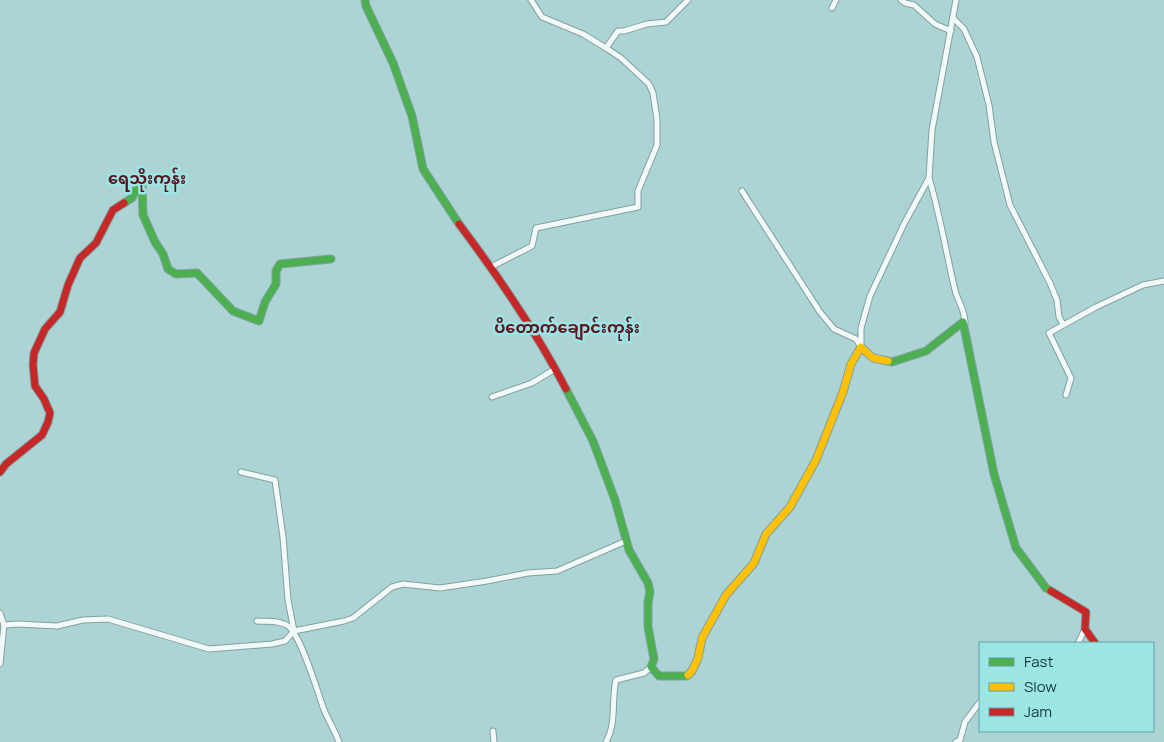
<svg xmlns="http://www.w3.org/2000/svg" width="1164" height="742" font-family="Manrope,'Noto Sans Myanmar',sans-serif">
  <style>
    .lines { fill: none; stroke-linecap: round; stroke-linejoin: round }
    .street-casing { stroke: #81a1a1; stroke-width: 7 }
    .fast-casing { stroke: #81a1a1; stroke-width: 9 }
    .slow-casing { stroke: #81a1a1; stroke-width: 9 }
    .jam-casing { stroke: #81a1a1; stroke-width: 9 }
    .street { stroke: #f3f9f9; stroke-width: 5 }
    .fast { stroke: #4caf50; stroke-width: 7 }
    .slow { stroke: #ffc107; stroke-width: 7 }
    .jam { stroke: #c62828; stroke-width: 7 }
    .labels { text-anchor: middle; stroke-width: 5; stroke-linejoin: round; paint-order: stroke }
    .quarter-label { font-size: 16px; font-weight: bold; fill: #5c1722; stroke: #9be5e5 }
  </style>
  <rect width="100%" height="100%" fill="#acd4d4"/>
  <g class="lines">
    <g class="street-casing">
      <g id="street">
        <polyline points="901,0 905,3 914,5 935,24 951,31"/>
        <polyline points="832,8 836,0"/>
        <polyline points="953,18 964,29 977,57 989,105 994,142 1010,205 1050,283 1057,300 1059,317 1063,324"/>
        <polyline points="606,48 618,31 624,31 647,24 666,22 688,0"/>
        <path d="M929,178C940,214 946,253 955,290C958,302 965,310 965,323"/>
        <polyline points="742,191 820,312 834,329 856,339 861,347 861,328 870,296 905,222 929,178 932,130 956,0"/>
        <polyline points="491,267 532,246 536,228 638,207 638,191 657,145 657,119 653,93 649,84 621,58 606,48 583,34 542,17 531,0"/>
        <polyline points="1066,395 1071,378 1049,333 1096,307 1143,285 1164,281"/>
        <polyline points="492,397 532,383 555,369"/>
        <polyline points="241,472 275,480 283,537 288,600 294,631"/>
        <polyline points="0,613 4,625 0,664"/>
        <path d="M257,621C267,622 280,620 288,626C301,635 318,693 324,710C329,721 335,731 339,742"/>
        <polyline points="4,625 18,624 57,626 83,620 108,619 209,649 272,644 285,641 294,631 344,621 353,618 392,587 403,584 440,588 487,581 528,573 557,571 626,541"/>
        <polyline points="1078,643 1085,629"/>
        <polyline points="493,731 494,742"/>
        <path d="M606,742C617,723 611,701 616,680L644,673L651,667"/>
        <polyline points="956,742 960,740 965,722 980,702"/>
      </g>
    </g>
    <g class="fast-casing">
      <g id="fast">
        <polyline points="365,0 366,6 393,63 412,116 423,169 459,224"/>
        <polyline points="124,203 132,198 140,182 142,183 143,215 155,242 163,254 168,269 176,274 197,273 233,311 259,321 265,302 276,284 276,271 280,264 331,259"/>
        <polyline points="888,361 892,362 926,351 963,322 994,474 1016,548 1046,588 1051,591"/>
        <polyline points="566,389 593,441 615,500 629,550 648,583 650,592 648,602 648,627 654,659 651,667 659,676 686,676 688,675"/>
      </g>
    </g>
    <g class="slow-casing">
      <polyline id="slow" points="688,675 692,671 698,658 702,638 726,595 754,563 766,534 790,507 816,460 843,392 851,364 861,347 873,358 888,361"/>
    </g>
    <g class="jam-casing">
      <g id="jam">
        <path d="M459,224C498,276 536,331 566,389"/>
        <polyline points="0,472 6,464 42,435 48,422 50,413 44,399 35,386 33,365 34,353 45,329 60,312 68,285 80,258 96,243 113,210 124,203"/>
        <polyline points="1051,591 1086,612 1085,629 1095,643"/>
      </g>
    </g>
    <use href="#street" class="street"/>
    <use href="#fast" class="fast"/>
    <use href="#slow" class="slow"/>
    <use href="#jam" class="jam"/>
  </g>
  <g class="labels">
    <g class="quarter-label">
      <text x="147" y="184">ရေသိုးကုန်း</text>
      <text x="567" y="333">ပိတောက်ချောင်းကုန်း</text>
    </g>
  </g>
  <rect x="979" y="642" width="175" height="90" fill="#9be5e5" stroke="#679f9f"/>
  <rect x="989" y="658" width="25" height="8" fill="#4caf50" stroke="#679f9f"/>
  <text x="1024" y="667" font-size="15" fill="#183737">Fast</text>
  <rect x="989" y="683" width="25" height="8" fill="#ffc107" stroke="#679f9f"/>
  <text x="1024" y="692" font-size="15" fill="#183737">Slow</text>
  <rect x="989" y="708" width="25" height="8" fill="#c62828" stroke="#679f9f"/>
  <text x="1024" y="717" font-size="15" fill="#183737">Jam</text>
</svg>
